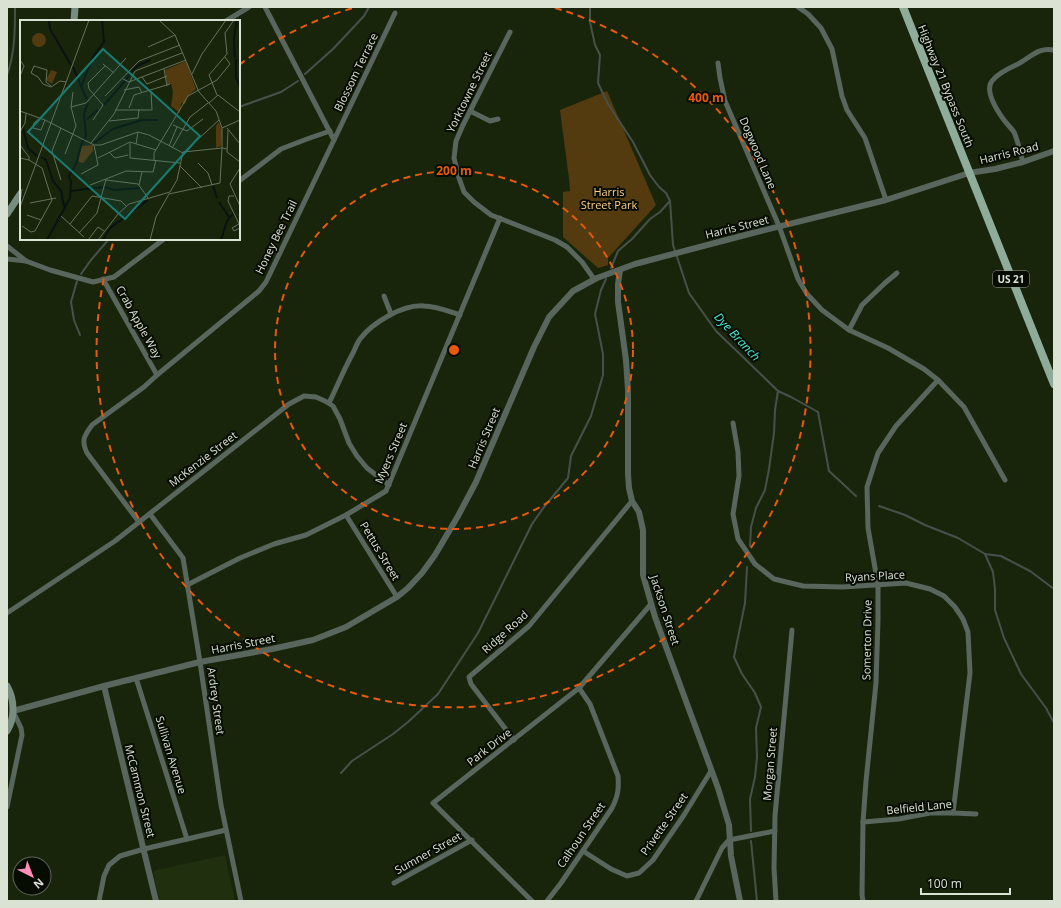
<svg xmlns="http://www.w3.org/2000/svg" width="1061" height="908" font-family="'Open Sans',sans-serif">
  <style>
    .built { fill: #202f0e }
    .green { fill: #533a0f }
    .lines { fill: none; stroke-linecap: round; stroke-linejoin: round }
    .stream { stroke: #46514b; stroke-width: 2 }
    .minor { stroke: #58665d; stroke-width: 5 }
    .tertiary { stroke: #58665d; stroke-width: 6 }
    .secondary { stroke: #778d7f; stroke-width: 7 }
    .primary { stroke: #8fac9a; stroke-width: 8 }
    .ring { fill: none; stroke: #e8590c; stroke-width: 2; stroke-dasharray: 7 5 }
    .labels { text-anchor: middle; stroke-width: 4; stroke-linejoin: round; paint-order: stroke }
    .shield { fill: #070c03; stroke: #9ba295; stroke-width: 1 }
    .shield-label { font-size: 10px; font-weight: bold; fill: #dae3d3 }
    .street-label { font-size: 11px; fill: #dae3d3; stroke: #070c03 }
    .park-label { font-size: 11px; fill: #fece87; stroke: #070c03 }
    .water-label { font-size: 12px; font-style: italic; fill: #4ae6d4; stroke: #070c03 }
    .inset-river { fill: none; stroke: #061311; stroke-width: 2 }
    .inset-road { fill: none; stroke: #66715b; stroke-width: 1 }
    .view { fill: #197b73; fill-opacity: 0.15; stroke: #197b73; stroke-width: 2 }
    .inset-edge { fill: none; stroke: #dae3d3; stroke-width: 2 }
    .centre { fill: #e8590c; stroke: #070c03; stroke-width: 2 }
    .ring-label { font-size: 12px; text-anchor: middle; font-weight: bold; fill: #e8590c; stroke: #070c03; stroke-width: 4; stroke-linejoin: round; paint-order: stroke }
  </style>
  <rect width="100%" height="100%" fill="#19250b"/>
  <polygon class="built" points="225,855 235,901 160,901 153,871"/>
  <polygon class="green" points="607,91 656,205 608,258 608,265 598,268 563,237 563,192 570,191 569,179 560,110"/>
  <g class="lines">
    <g class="stream">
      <polyline points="590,7 590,22 595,45 600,55 598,83 608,104 633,142 650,175 659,187 666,193 670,201 673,245 689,293 716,331 778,391 791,397 818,412 829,471 856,496"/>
      <polyline points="305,74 333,49 364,16 369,7"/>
      <path d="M7,75C15,53 15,31 15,7"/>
      <polyline points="239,107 281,92 298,81"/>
      <polyline points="611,268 618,251 632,239 650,219 660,212 670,201"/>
      <polyline points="81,274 91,260 109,239"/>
      <polyline points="77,281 71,302 74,320 80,335"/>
      <polyline points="879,506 905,515 925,525 958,538 985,554 1001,556 1030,571 1054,589"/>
      <polyline points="750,546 751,527 756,508 765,490 769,469 774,433 775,410 778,391"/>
      <polyline points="985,554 993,572 995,589 995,610 1004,638 1021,674 1046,708 1054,723"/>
      <polyline points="747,567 745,603 734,657 742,674 755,693 761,707 756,728 757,757 755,777 750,799 751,831"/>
      <polyline points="341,773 352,761 393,734 408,722 438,694 478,633 532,524 544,507 568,478 571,456 591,416 603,375 603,354 595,314 601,290 606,279"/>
      <polyline points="751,841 757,901"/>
    </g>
    <g class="minor">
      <polyline points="798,7 808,14 821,28 832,49 842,96 847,110 865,138 886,200"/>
      <polyline points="226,21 249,7"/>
      <polyline points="510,32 463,125 456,141 454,158 459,178 464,192 474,202 491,215 555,240 567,247 582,262 594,279"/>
      <polyline points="718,63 720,78 725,101 779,226 798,279 807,294 822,310 849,330 888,348 924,369 938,380 964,407 1005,480"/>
      <polyline points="470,111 490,121 498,119"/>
      <polyline points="334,140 395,13"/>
      <path d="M1023,162C1020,152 1018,141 1014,132C1011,128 1007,124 1004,120C998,112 984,91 992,81C998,73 1009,68 1018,64C1031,57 1038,47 1054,50"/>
      <polyline points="239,181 281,149 307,139 330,131"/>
      <polyline points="7,246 26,261"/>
      <polyline points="7,259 26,261 50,270 93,282 114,277 164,239"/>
      <polyline points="103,279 157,375"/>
      <polyline points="384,296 391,314"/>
      <polyline points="849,330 862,305 885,283 897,273"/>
      <path d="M329,403C337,387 344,369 353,353C355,349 357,343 360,339C372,323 403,304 424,306C436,306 448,311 460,315"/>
      <polyline points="733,423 738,452 739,476 733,514 738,539 755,564 774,579 803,586 843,587 906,583 930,589 944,596 955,607 963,619 968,632 970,673 953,813"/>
      <polyline points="150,514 183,558 200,662 221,805 241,901"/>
      <polyline points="346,515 397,597"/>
      <path d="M139,522L87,453C81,440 84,436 92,425L144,387L157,375L259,291L266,282L334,140L265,7"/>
      <polyline points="187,585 240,558 274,544 306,535 346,515 386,491 500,218"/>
      <polyline points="7,613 115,541 289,404 304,396 316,397 325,401 333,406 340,419 349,443 357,456 367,468 389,485"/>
      <polyline points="136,678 187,839"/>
      <polyline points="514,740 471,684 469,677 529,626 632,501"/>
      <polyline points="7,807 22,735 21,728 13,711"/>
      <polyline points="863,822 899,819 930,813 953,813 976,814"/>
      <polyline points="583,851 611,869 627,876 639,873 653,860 684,815 711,771"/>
      <polyline points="394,883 472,840"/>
      <polyline points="99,901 104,876 109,865 120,856 144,849 226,830"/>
      <polyline points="532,901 433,803 579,688 651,604"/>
      <path d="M547,901L561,883L612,808C618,796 619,789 618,776L590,704L579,688"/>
      <polyline points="696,901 722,848 729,840 775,831"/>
      <polyline points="776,901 774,868 775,816 792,630"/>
      <polyline points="863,901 862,895 863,822 866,781 876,683 878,620 878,585 868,528 867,487 878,453 896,426 938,380"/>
    </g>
    <g class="tertiary">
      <polyline points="620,270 618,284 618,302 626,360 628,390 628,474 629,488 632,501 639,512 643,530 643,575 655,617 718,788 729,825 731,856 740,901"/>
      <polyline points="104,686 156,901"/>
      <polyline points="13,711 104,686 200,662 272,649 313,640 346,627 397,597 408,588 422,573 435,555 458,516 476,482 534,347 549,317 573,291 597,278 635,264 749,234 886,200 969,173 995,169 1023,162 1054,151"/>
    </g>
    <g class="secondary">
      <polyline points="74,21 75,7"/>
      <polyline points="7,214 21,193"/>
      <path d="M7,686C15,700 15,718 7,731"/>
    </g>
    <polyline class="primary" points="903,7 1054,384"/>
  </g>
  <g class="ring">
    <circle cx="454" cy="350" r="179"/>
    <path d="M239 65A357 357 0 0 1 353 8M555 8A357 357 0 1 1 114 240"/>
  </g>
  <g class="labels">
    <rect class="shield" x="993" y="271" width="36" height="16" rx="3"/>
    <g class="shield-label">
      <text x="1011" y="283">US 21</text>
    </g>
    <g class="street-label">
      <text transform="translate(356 72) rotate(-64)" y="4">Blossom Terrace</text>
      <text transform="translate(946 86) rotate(68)" y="4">Highway 21 Bypass South</text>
      <text transform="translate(469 92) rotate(-64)" y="4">Yorktowne Street</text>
      <text transform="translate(758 153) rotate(67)" y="4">Dogwood Lane</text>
      <text transform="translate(1009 153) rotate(-14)" y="4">Harris Road</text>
      <text transform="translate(737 227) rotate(-14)" y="4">Harris Street</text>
      <text transform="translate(276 237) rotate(-64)" y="4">Honey Bee Trail</text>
      <text transform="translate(139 322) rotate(61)" y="4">Crab Apple Way</text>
      <text transform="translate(484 438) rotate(-67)" y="4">Harris Street</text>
      <text transform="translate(391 453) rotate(-67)" y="4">Myers Street</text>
      <text transform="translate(203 459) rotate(-38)" y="4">McKenzie Street</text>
      <text transform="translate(380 551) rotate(59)" y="4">Pettus Street</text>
      <text transform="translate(875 576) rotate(-3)" y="4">Ryans Place</text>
      <text transform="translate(665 610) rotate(72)" y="4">Jackson Street</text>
      <text transform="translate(505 632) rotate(-42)" y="4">Ridge Road</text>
      <text transform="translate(867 640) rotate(-89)" y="4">Somerton Drive</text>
      <text transform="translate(243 644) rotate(-11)" y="4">Harris Street</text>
      <text transform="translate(216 701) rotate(82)" y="4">Ardrey Street</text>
      <text transform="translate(489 747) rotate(-38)" y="4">Park Drive</text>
      <text transform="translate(171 755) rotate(73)" y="4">Sullivan Avenue</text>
      <text transform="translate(770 764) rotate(-85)" y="4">Morgan Street</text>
      <text transform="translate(140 791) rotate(76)" y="4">McCammon Street</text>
      <text transform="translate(919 807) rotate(-6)" y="4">Belfield Lane</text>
      <text transform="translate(664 824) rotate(-55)" y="4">Privette Street</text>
      <text transform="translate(581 835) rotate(-56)" y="4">Calhoun Street</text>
      <text transform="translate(428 853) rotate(-29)" y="4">Sumner Street</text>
    </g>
    <g class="park-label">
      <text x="609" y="196">Harris<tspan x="609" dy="13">Street Park</tspan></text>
    </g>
    <g class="water-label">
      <text transform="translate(737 337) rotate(47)" y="4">Dye Branch</text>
    </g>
  </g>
  <g transform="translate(20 20)">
    <rect width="220" height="220" fill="#19250b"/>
    <path d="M12 20a7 7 0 1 1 14 0a7 7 0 1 1-14 0ZM166,41L176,69L168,76L165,84L161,83L160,93L151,86L153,72L151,64H147L145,50ZM31,50L37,52L32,64L26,60ZM199,102L202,112L201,126L196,128V106ZM73,125V131L63,143L57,141L62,126Z" fill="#533a0f"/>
    <path class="inset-river" d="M29,0L30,9L51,45M215,38L214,19L217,0M216,39V58L220,66M53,47L67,80M106,59L117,46L130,40M61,67L73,37L84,22L82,0M84,85L105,61M67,99L78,90M3,108L8,128L17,136M74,123L93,109L122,100H138M21,137L26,140L33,161L41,171L44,186M193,166L197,178M85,167L94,170L120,168M51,171L83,167M199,182L209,197M27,220L50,178L51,162L49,156L57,142L61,125L66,116L64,94L68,83M83,220L90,208L128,180M201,220L207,201L213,194"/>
    <path class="inset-road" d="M128,27L155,15M0,40L4,46L0,56M83,44L94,53M144,49L147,66M172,54L182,34L206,0M122,57L127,64L147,56M103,59L109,62L166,40M31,66L26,62L27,50L14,46L11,53L18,57L23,64L31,67L40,61L46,62M104,70L119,67L122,73M197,75L189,55L207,34L205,13L214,0M85,76L119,41L160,25M189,83L198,75L220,92M51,87L66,83L106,38M109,88L114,75L150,64M95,90H132L131,71M0,91L25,100L74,125H81L118,112L129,115L163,133L199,100M20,98L14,103L13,108L21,110L25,100M73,100L83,85L69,69L68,63L85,46M89,101L118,98L119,89M153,105L167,111L183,99M41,108L32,131L41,160M202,108L220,100M207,108L220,124M208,110L207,132L220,142M0,112L5,103L6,93M71,123L94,94L115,51L162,33M110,123V138L160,143M116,124L118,112M0,125L9,137V140L0,138M149,126L157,107M152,128L170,97L188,83M89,132L95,138L108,135M45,134L56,106L51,87L53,72M78,138L110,122L136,130M134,140V133L168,76L197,60L210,44L205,37M178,143L188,153L192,165M160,146L182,168M220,148L210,164L220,186M61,154L78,145L74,125M86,160L118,164L128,178M70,165L86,159M119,165L122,152M149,174L200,163L202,128L207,129M214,176H209L208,181L220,206M0,182L2,169M10,183L36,178M0,187L69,0M7,195L21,200M41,196L64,217M50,204L72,176L101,181L106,186M219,204L212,208L214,211L220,208M2,206L11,212L15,211L32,180L22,148L9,140M59,213L77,193L86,159L106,151L133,152L136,140M68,220L78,207L84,211M78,220L98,194L109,184L150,172L157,160L163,132L202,128V108L196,91L179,72L155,15L139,0M130,220L136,197L149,174"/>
    <path class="view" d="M83,29L180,116L105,199L8,112Z"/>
    <rect width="220" height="220" class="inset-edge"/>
  </g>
  <circle cx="454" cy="350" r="6" class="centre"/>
  <g class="ring-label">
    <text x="706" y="102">400 m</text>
    <text x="454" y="175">200 m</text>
  </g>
  <rect width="1061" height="908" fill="none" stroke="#dae3d3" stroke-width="16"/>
  <g transform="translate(32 876) rotate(138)"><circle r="19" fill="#070c03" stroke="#5b6256"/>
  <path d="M0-3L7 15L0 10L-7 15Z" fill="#ff8ebb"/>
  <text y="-6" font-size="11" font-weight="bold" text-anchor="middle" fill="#dae3d3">N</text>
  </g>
  <path d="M921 888v6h89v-6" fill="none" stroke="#dae3d3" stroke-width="2"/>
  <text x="927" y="888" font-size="12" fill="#dae3d3" stroke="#070c03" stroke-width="3" paint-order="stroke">100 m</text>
</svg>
